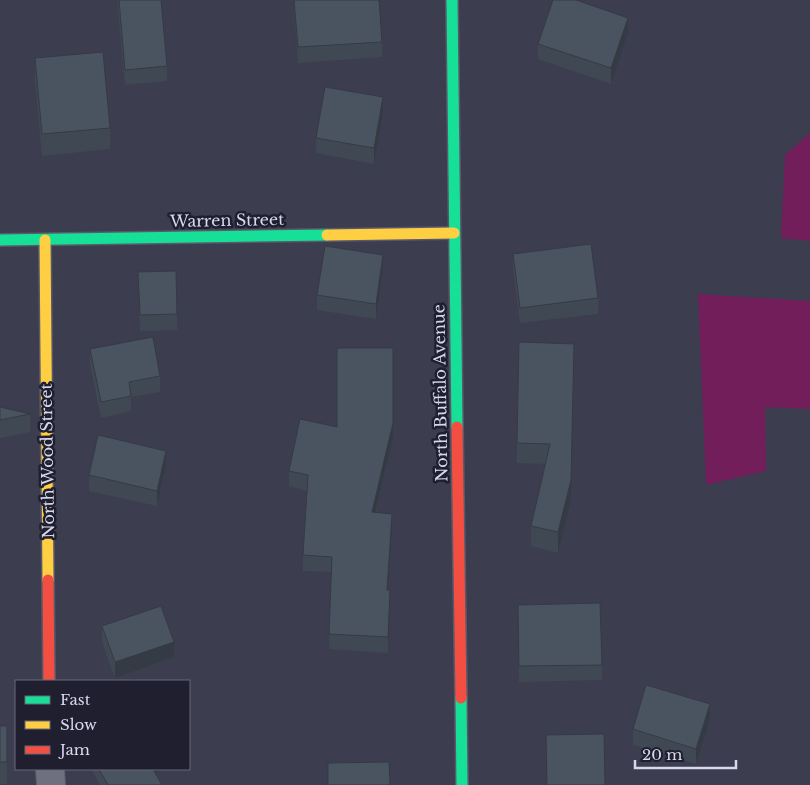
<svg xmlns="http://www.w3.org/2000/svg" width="810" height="785" font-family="'Libre Baskerville',serif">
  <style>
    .green { fill: #711e5a }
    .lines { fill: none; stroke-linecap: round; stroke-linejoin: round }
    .street-casing { stroke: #59596a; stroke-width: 30 }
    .fast-casing { stroke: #59596a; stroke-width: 14 }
    .slow-casing { stroke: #59596a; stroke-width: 14 }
    .jam-casing { stroke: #59596a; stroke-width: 14 }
    .street { stroke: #6f707f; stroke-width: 28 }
    .fast { stroke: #16e098; stroke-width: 11 }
    .slow { stroke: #ffcf43; stroke-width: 11 }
    .jam { stroke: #f24e42; stroke-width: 11 }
    .wall { fill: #404853 }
    .shaded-wall { fill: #343b44 }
    .building { fill: #4a5461; stroke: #343b44 }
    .labels { text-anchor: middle; stroke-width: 5; stroke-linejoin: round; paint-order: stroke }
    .street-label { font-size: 16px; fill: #d7d8ee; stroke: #1f1f2f }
  </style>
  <rect width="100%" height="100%" fill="#3d3d50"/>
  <g class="green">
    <polygon points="810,133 810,241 781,238 785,155"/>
    <polygon points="698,294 810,301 810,409 765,407 766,471 706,485"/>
  </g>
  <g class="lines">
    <g class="street-casing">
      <polyline id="street" points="50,769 51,785"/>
    </g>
    <g class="fast-casing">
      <g id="fast">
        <polyline points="452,0 457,427"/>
        <polyline points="0,240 327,235"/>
        <polyline points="461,698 462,785"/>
      </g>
    </g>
    <g class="slow-casing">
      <g id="slow">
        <polyline points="327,235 454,233"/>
        <polyline points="45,240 48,580"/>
      </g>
    </g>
    <g class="jam-casing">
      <g id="jam">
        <polyline points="457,427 461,698"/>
        <polyline points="48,580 49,681"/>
      </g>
    </g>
    <use href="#street" class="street"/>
    <use href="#fast" class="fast"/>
    <use href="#slow" class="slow"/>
    <use href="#jam" class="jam"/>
  </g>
  <g class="wall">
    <polygon points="118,0 161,0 167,66 167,81 125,85 118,9"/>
    <polygon points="294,0 382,42 382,57 298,63 294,11"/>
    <polygon points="628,33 611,84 538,59 538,44"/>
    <polygon points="35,58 110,128 110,149 42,156 35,80"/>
    <polygon points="383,113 374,164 316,153 316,138"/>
    <polygon points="513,254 598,298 598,314 520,323 513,269"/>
    <polygon points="383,270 376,319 317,310 317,295"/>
    <polygon points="138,272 177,314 177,330 140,331"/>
    <polygon points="90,349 160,376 160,392 131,397 131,411 101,418 90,364"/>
    <polygon points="574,364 571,500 558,553 531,546 531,526 546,464 517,463 517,443"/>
    <polygon points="0,407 30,414 30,432 0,438"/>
    <polygon points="337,427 393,438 376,513 392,529 388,590 390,606 388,653 329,649 331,572 303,571 303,555 307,491 289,486 289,471"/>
    <polygon points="166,466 157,506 89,491 89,475"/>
    <polygon points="518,621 602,665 602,680 519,682"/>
    <polygon points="102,626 174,657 115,678 102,642"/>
    <polygon points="710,720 696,764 633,745 633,729"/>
    <rect x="0" y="726" width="7" height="58"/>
    <polygon points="91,769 165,769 156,774 162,785 100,785"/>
  </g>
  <g class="shaded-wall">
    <polygon points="628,18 628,33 611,84 611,68"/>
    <polygon points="383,97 383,113 374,164 374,148"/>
    <polygon points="383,255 383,270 376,319 376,304"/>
    <polygon points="574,344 571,500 558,553 558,532"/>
    <polygon points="393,423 393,438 372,528 372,512"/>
    <polygon points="166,451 166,466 157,506 157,491"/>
    <polygon points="392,514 392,529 387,605 387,590"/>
    <polygon points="390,590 390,606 388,653 388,637"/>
    <polygon points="174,642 174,657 115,678 115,662"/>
    <polygon points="710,704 710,720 696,764 696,749"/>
    <polygon points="149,769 165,769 149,777"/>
  </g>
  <g class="building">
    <polygon points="119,0 161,0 167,66 125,70"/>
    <polygon points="294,0 379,0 382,42 298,47"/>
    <polygon points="553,0 576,0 628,18 611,68 538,44"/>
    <polygon points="103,52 110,128 42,134 35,58"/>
    <polygon points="325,87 383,97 374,148 316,138"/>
    <polygon points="591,244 598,298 520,308 513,254"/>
    <polygon points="325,246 383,255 376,304 317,295"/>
    <polygon points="176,271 177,314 140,315 138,272"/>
    <polygon points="153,337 160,376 129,382 131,396 101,402 90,349"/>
    <polygon points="519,342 574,344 571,480 558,532 531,526 550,444 517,443"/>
    <polygon points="337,348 393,348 393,423 372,512 392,514 387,590 390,590 388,637 329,634 332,557 303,555 308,475 289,471 300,419 337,427"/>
    <polygon points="0,407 30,414 0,420"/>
    <polygon points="98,435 166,451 157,491 89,475"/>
    <polygon points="600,603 602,665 519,666 518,605"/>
    <polygon points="161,606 174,642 115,662 102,626"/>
    <polygon points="646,685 710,704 696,749 633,729"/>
    <rect x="0" y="726" width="7" height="36"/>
    <polygon points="604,734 605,785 547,785 546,735"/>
    <polygon points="389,762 390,785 328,785 328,763"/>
    <polygon points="99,769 153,769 162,785 108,785"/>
  </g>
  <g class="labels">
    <g class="street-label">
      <text transform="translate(227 220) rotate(-1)" y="6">Warren Street</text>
      <text transform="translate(440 393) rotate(-91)" y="6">North Buffalo Avenue</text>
      <text transform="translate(47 461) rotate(-91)" y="6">North Wood Street</text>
    </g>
  </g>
  <rect x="15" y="680" width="175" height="90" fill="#1f1f2f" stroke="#69697b"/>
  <rect x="25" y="696" width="25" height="8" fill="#16e098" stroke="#69697b"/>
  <text x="60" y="705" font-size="15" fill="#d7d8ee">Fast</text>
  <rect x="25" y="721" width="25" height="8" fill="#ffcf43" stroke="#69697b"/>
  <text x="60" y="730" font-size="15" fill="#d7d8ee">Slow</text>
  <rect x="25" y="746" width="25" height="8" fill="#f24e42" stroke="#69697b"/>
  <text x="60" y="755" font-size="15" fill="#d7d8ee">Jam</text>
  <path d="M635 760v8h101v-8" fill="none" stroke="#d7d8ee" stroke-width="2.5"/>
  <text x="642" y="760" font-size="15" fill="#d7d8ee" stroke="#1f1f2f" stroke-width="4" paint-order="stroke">20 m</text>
</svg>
